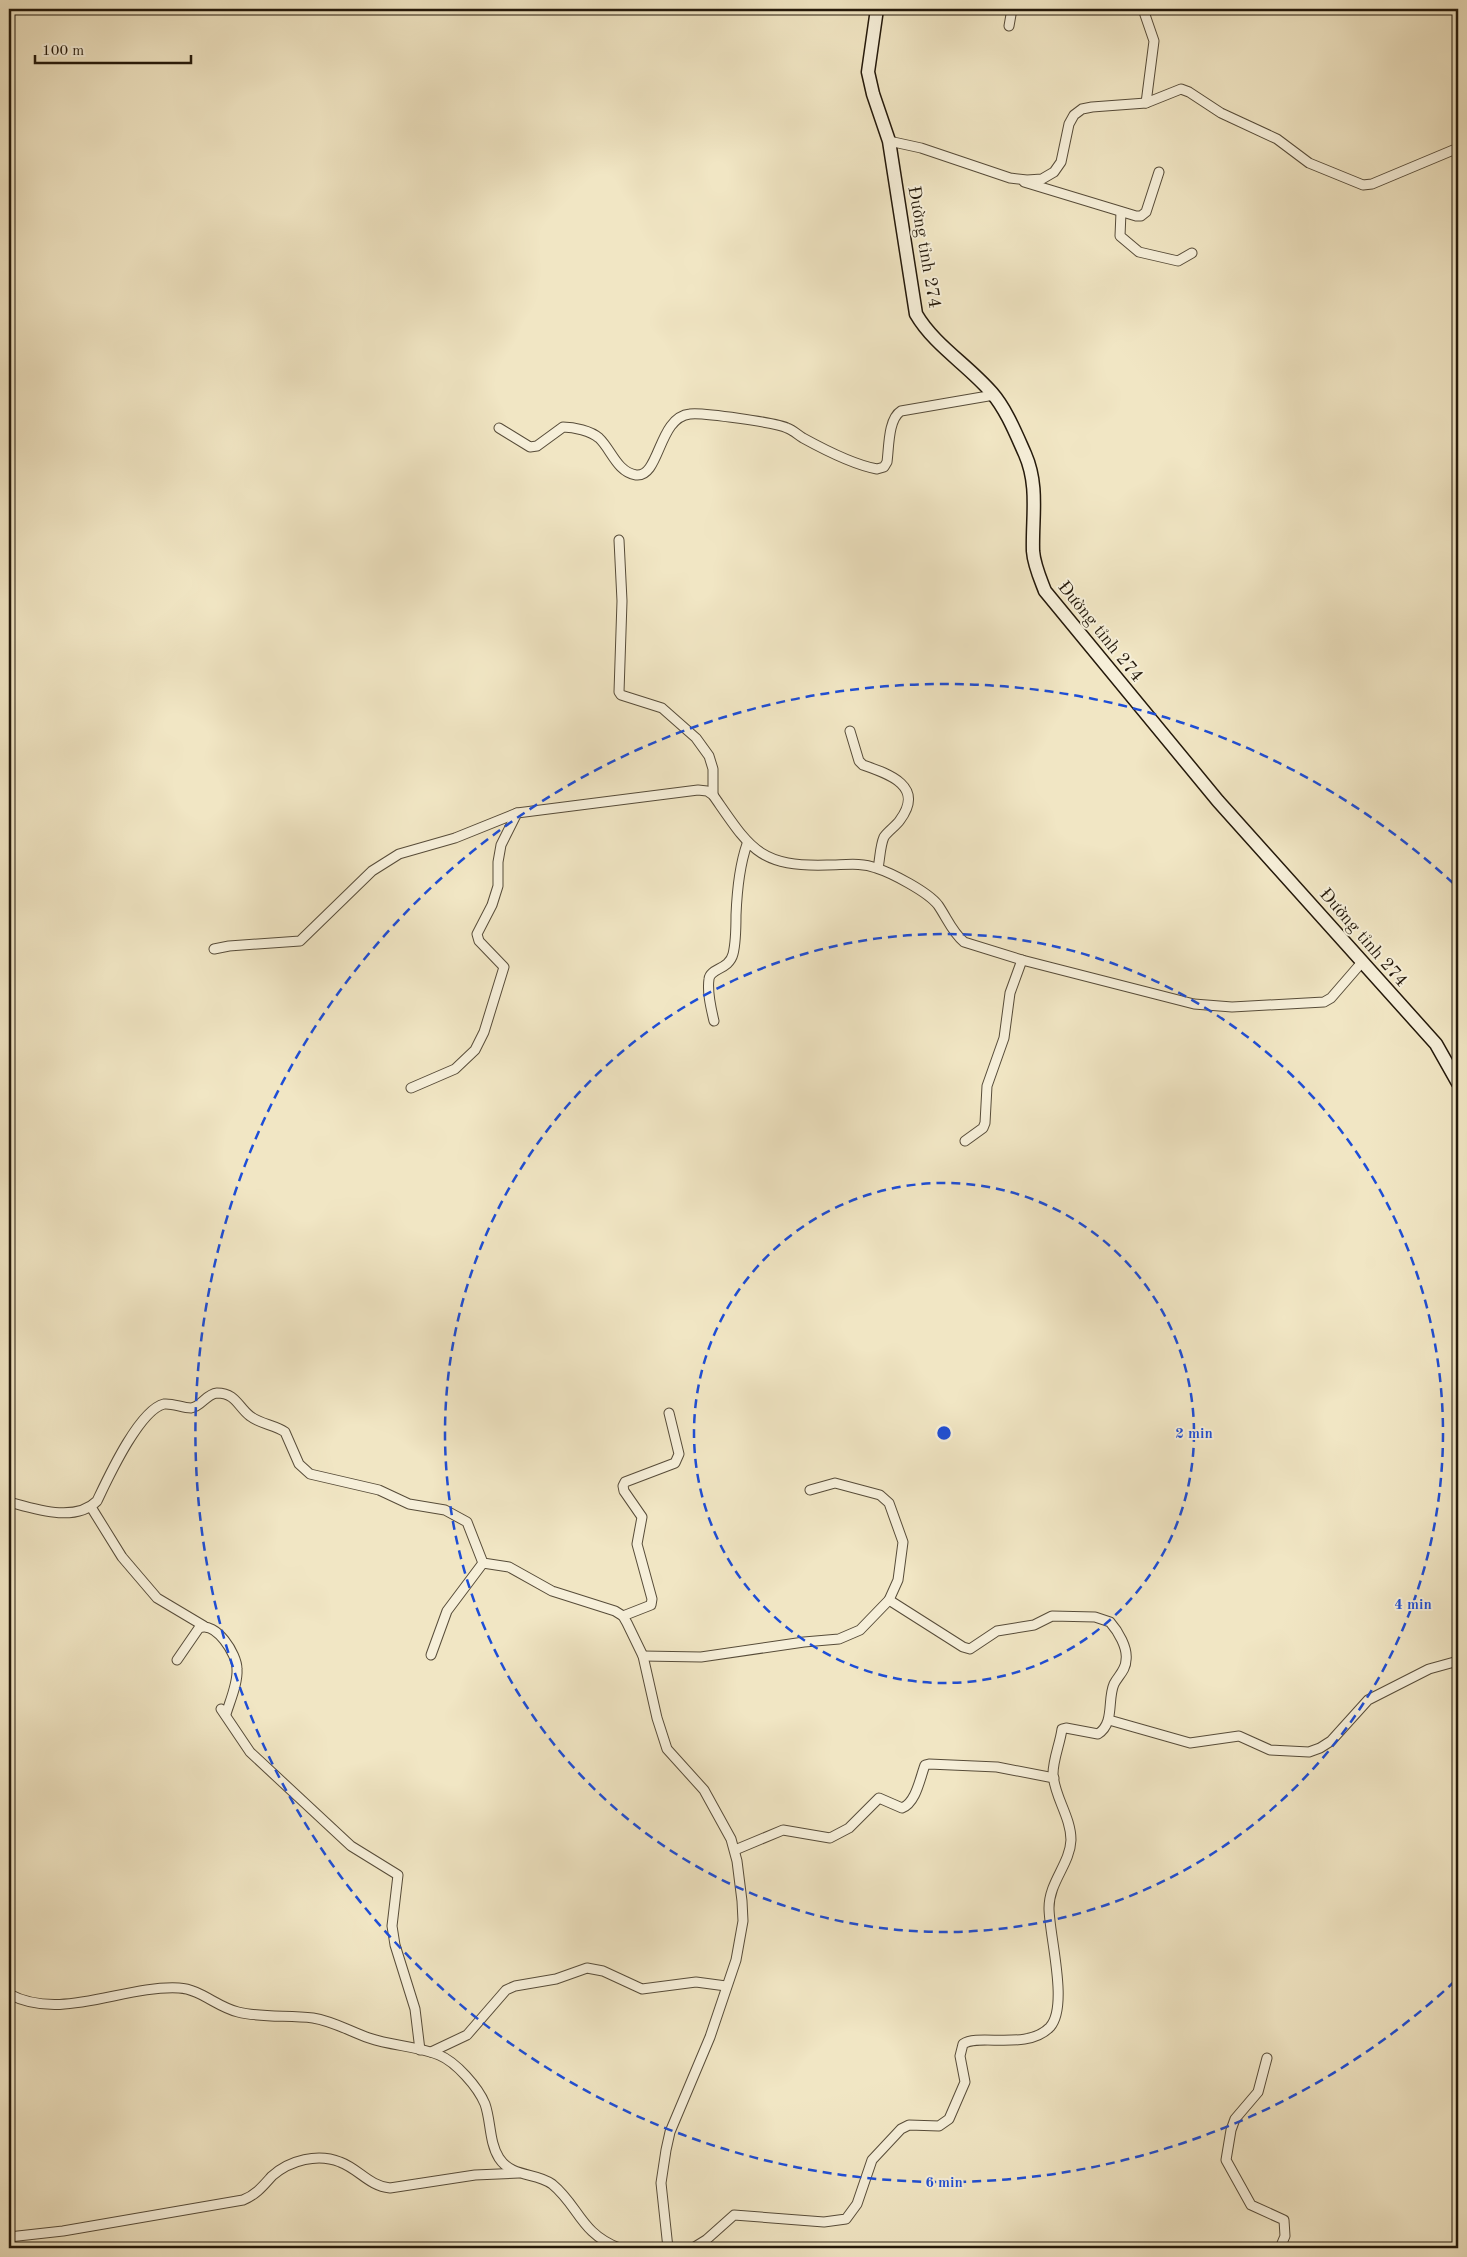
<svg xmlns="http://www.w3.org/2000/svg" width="1467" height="2257" font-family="'Old Standard TT',serif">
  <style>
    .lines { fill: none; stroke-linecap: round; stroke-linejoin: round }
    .minor-casing { stroke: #574c39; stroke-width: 11 }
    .secondary-casing { stroke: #24190b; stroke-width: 15 }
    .minor { stroke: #f6efd9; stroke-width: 9 }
    .secondary { stroke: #f6efd9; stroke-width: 12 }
    .ring { fill: none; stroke: #1d4ed8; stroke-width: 2.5; stroke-dasharray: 9 6 }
    .labels { text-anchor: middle; stroke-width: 4; stroke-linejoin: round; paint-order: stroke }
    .street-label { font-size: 18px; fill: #24190b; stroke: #f6efd9 }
    .centre { fill: #1d4ed8; stroke: #f6efd9; stroke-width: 2.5 }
    .ring-label { font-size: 15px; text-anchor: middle; font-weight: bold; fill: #1d4ed8; stroke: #f6efd9; stroke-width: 4; stroke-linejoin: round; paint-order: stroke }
  </style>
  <rect width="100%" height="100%" fill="#f1e6c4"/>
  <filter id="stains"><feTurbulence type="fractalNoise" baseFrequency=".004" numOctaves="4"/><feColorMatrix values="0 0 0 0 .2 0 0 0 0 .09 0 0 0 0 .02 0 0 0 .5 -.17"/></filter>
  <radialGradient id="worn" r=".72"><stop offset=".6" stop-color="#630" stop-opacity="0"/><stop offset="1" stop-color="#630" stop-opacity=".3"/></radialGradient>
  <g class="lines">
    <g class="minor-casing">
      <g id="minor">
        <polyline points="1143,9 1154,41 1146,103"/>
        <polyline points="1009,26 1012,9"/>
        <polyline points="889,141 921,148 1010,178 1027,180 1042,179 1054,172 1061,162 1069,124 1074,115 1082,109 1092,107 1146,103 1181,89 1189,92 1221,113 1277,139 1309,163 1363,185 1372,184 1458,148"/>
        <polyline points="1024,182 1136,216 1141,216 1146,212 1159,172"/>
        <polyline points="1121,212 1120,236 1139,252 1178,261 1192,253"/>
        <path d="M499,428L530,447L537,446L563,427C574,427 591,431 599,438C611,449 617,472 636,475C660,478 658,417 690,414C701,412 778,423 787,428C793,430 798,435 803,438C823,449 855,465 877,469L884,467L887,462C889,448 888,419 901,411L994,395"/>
        <polyline points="619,540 622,601 619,692 621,695 662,708 696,738 709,756 713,769 713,795"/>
        <path d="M850,731L859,761L863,765C889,774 925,786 900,820C896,826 888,831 884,837C880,846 880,859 878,868"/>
        <path d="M214,949L229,946L300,941L372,871L399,854L455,838L517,813L698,790L707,791L713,795C750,848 758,867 827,865C844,865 861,862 876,868C892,873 928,892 938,905C947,918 952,932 964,942L1022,960L1194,1004L1232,1007L1324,1002L1331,998L1363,961"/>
        <path d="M714,1021C711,1008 707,993 709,979C710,968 729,970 733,954C736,942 736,928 736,915C737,890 739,867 747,844"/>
        <polyline points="411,1088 455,1069 475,1050 484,1032 504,967 479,941 477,934 492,905 498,886 498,862 501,845 517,813"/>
        <polyline points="965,1141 983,1128 985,1123 987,1086 1004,1038 1010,993 1022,960"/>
        <path d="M9,1502C35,1509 75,1523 97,1501C108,1478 139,1410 164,1404C173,1403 182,1408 191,1408C201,1407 206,1394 217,1393C236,1393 238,1407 250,1416C260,1424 275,1425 285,1432L299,1464L310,1474L379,1490L409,1504L445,1510L467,1522L483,1563L509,1567L552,1591L615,1611L623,1616L627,1623L643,1656L657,1718L667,1749L704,1790L731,1839L737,1861L742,1901L743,1921L736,1960L710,2037L670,2132L666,2150L661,2183L668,2248"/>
        <polyline points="91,1507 122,1557 157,1598 204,1626"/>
        <polyline points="623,1616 651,1605 652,1599 637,1544 642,1517 624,1491 623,1486 625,1482 675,1463 679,1454 669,1413"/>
        <polyline points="431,1655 447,1611 483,1563"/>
        <polyline points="643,1656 701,1657 804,1642 839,1639 860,1630 889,1600 898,1580 903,1542 889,1503 880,1495 835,1483 810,1490"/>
        <path d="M177,1660L199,1628C216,1621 237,1654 237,1669C238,1683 230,1701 226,1714"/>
        <polyline points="221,1709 250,1752 351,1846 398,1875 392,1926 395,1945 415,2009 420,2050"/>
        <polyline points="1109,1720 1190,1743 1239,1736 1270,1750 1309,1752 1320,1748 1331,1741 1368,1700 1429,1669 1458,1661"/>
        <path d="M735,1850L783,1830L830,1838L849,1828L879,1798L902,1808C916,1803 920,1778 925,1765L929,1764L997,1767L1054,1778"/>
        <path d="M9,1994C61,2022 123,1985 179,1988C200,1989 217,2007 238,2012C262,2018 288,2015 313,2018C333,2021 351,2032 369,2038C392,2046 417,2046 439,2055C456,2062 478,2087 485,2104C491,2121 489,2142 499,2158C512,2178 536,2172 552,2184C579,2206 580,2233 619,2248"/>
        <polyline points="431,2052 467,2035 506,1990 515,1986 556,1979 587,1968 603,1971 642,1989 696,1982 726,1986"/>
        <polyline points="1267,2058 1258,2092 1235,2119 1231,2130 1226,2160 1251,2205 1284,2220 1285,2236 1280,2248"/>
        <path d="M9,2237L63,2231L243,2200C256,2195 263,2186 272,2176C290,2160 318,2153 340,2162C359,2169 369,2186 390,2188L475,2175L519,2173"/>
        <path d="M693,2248L706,2240L734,2215L824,2222L846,2219L857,2204L872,2160L901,2129L909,2125L939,2126L949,2119L965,2082L960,2056L963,2044C979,2033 1027,2051 1050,2027C1069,2006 1049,1935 1049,1908C1049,1882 1070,1864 1071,1840C1071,1817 1054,1796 1053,1774C1053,1759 1060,1744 1062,1729L1066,1728L1098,1734C1115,1723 1107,1700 1114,1684C1118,1676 1126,1670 1126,1660C1128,1648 1118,1631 1110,1622L1095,1617L1052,1616L1034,1625L997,1631L970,1649L963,1647L889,1600"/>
      </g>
    </g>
    <g class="secondary-casing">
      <path id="secondary" d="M877,9L868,72L873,94L889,141L916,314C934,345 968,365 992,393C1006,409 1016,434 1025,454C1039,486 1032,517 1033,551C1034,565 1040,578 1045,591L1218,801L1436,1044L1458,1083"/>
    </g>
    <use href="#minor" class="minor"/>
    <use href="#secondary" class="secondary"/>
  </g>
  <g class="ring">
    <circle cx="944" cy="1433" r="250"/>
    <circle cx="944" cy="1433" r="499"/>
    <path d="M1455 1981A749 749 0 1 1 1455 885"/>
  </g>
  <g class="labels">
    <g class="street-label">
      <text transform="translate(925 247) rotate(80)" y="6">Đường tỉnh 274</text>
      <text transform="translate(1101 631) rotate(51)" y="6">Đường tỉnh 274</text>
      <text transform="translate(1364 937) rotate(49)" y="6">Đường tỉnh 274</text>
    </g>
  </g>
  <circle cx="944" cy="1433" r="8" class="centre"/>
  <g class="ring-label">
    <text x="1194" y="1438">2 min</text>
    <text x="1413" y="1609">4 min</text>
    <text x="944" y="2187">6 min</text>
  </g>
  <rect width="1467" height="2257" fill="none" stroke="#f1e6c4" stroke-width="30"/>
  <rect x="10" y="10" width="1447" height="2237" fill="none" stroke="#24190b" stroke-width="2.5"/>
  <rect x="15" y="15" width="1437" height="2227" fill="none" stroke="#24190b"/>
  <path d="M35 55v8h156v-8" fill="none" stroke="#24190b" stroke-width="2.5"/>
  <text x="42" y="55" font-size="15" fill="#24190b" stroke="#f6efd9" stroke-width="4" paint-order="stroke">100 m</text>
  <rect width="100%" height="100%" filter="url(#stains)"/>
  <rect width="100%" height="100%" fill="url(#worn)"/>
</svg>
